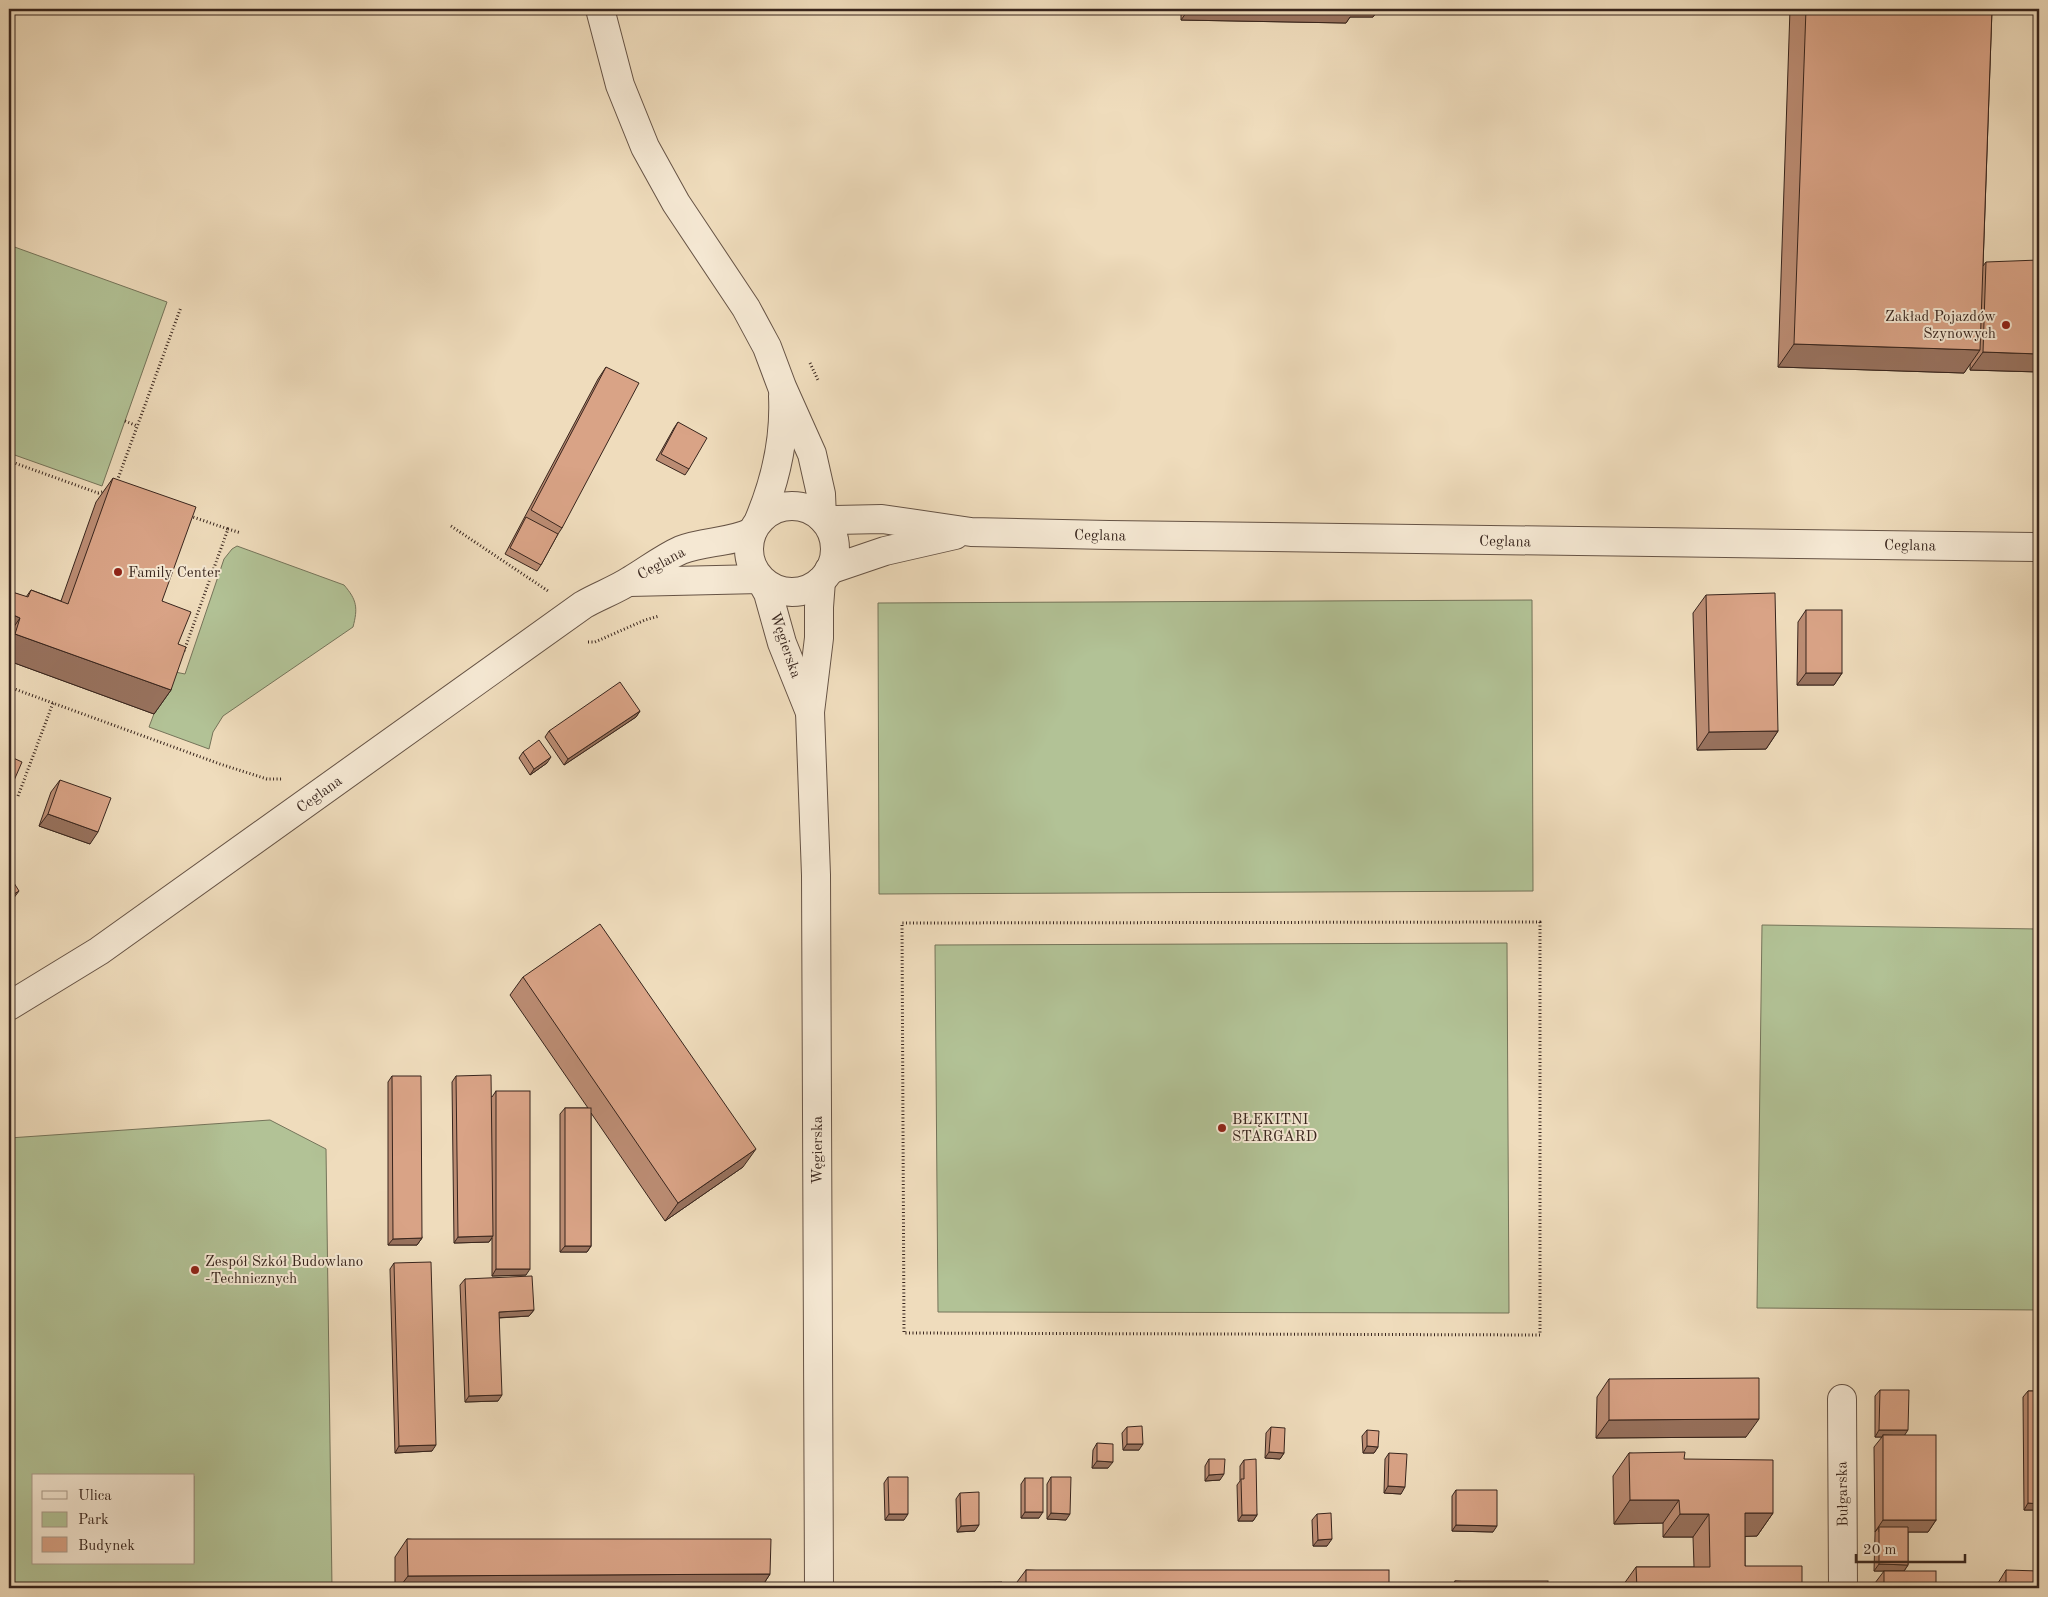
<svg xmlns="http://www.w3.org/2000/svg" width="2048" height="1597" font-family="'Old Standard TT',serif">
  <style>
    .green { fill: #b2c296; stroke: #75745a; fill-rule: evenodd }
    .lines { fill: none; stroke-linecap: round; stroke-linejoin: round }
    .minor-casing { stroke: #665345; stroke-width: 30 }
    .path { stroke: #38251d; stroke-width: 3; stroke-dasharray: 1 2.5; stroke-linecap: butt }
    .minor { stroke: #f5e8d3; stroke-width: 28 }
    .wall { fill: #bb8c73; stroke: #38251d }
    .shaded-wall { fill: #98725e; stroke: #38251d }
    .building { fill: #d9a386; stroke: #38251d }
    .poi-dot { fill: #8f2418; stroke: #f5e8d3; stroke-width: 2 }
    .labels { text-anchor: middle; stroke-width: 4; stroke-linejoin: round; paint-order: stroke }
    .poi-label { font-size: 15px; fill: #38251d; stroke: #f5e8d3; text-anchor: start }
    .street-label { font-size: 15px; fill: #38251d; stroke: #f5e8d3 }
  </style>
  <rect width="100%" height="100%" fill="#efdcbc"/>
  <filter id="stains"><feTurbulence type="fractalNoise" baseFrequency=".004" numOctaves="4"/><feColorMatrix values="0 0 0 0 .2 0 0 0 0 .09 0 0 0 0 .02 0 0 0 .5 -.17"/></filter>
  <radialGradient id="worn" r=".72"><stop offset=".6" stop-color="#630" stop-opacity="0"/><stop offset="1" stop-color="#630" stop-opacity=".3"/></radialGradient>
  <g class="green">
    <polygon points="9,245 167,302 102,486 9,453"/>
    <path d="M237,546L344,585C357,600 358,608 353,627L223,716L213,732L209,749L149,727L170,671L185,674L224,559L232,549Z"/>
    <polygon points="1532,600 1533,891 879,894 878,603"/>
    <polygon points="1762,925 2039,929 2039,1310 1757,1308"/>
    <polygon points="1507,943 1509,1313 938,1312 935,945"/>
    <path d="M270,1120L326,1149L332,1588H9V1138ZM34,1476H194V1563H34Z"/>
  </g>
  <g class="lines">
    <g class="minor-casing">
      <g id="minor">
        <polyline points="600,9 620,85 645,147 676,203 746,308 767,347 782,387 812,454 821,494 822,518 835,520 882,519 971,532 1109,535 2039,547"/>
        <circle cx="792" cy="549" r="43"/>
        <path d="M759,520C775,482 785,438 783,396"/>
        <polyline points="829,570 885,551 955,535"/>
        <polyline points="629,582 760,579 768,593 782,643 809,710"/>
        <path d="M9,1006L99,951L583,605C598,596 616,590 631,580C648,570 663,558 681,550C704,541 730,543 752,532"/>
        <polyline points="1842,1399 1843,1588"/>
        <polyline points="819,1588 816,875 810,712 819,638 819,607 821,581"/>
      </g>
    </g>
    <g class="path">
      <polyline points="810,363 818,380"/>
      <polyline points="125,421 137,426"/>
      <polyline points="9,461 98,493 106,491"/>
      <polyline points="116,484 181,307"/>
      <polyline points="190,516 228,529"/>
      <polyline points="451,526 548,591"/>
      <polyline points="588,642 595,642 645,620 659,616"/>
      <polyline points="184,651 228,529 241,533"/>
      <polyline points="9,687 220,764 267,779 282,779"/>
      <polyline points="18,796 53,703"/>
      <polygon points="1540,922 1540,1335 904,1333 902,923"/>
    </g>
    <use href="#minor" class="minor"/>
  </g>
  <g class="wall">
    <polygon points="1181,9 1379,9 1373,17 1350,17 1346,23 1181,20"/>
    <polygon points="1790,9 1992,9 1983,266 1986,262 2039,372 1970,370 1970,364 1964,373 1778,367"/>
    <polygon points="606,367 562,528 558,534 541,565 537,571 505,554 598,379"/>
    <polygon points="678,422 689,469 685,475 656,460 674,428"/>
    <polygon points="2039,468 2039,506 2034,506 2035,474"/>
    <polygon points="113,478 162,601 178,644 171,690 154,714 9,661 9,591 26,597 31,590 61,601 96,502"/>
    <polygon points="1706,595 1778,731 1766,749 1697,750 1693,613"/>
    <polygon points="1806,610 1842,673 1834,685 1797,685 1798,622"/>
    <polygon points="640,711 636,717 564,765 545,737 549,731"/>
    <polygon points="523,752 547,763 530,775 519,758"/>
    <polygon points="60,780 90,844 39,826 51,792"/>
    <polygon points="523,977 743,1167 665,1221 591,1113 591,1246 587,1252 560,1252 560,1114 565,1108 588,1108 510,995"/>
    <polygon points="392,1076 422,1238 417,1245 388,1245 388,1082"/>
    <polygon points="456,1076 492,1097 496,1091 526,1275 492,1276 492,1238 489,1242 454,1243 452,1082"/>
    <polygon points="394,1263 432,1451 395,1453 390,1269"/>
    <polygon points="465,1279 534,1310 529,1316 499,1318 498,1401 465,1402 460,1285"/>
    <polygon points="1609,1379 1746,1437 1596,1438 1597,1397"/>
    <polygon points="1880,1390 1905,1435 1936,1520 1928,1532 1908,1532 1908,1565 1904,1571 1874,1571 1875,1534 1875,1532 1874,1447 1882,1437 1875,1437 1875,1396"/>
    <polygon points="2028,1391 2039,1391 2039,1510 2024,1510 2023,1397"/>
    <polygon points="1127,1427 1139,1450 1123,1450 1122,1433"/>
    <polygon points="1271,1427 1284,1453 1280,1459 1265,1458 1266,1433"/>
    <polygon points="1367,1430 1378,1447 1374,1453 1363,1453 1362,1436"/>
    <polygon points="1097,1443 1108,1468 1092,1468 1093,1450"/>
    <polygon points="1389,1453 1401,1494 1384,1493 1385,1459"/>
    <polygon points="1629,1453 1684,1459 1773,1513 1757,1536 1745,1536 1745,1566 1802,1588 1621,1588 1636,1567 1694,1567 1693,1537 1663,1537 1663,1523 1614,1524 1613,1476"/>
    <polygon points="1209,1459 1220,1480 1205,1481 1205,1466"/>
    <polygon points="1244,1460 1257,1515 1253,1521 1238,1521 1237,1485 1240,1481 1240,1466"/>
    <polygon points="888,1477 904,1520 885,1520 884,1483"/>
    <polygon points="1051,1477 1066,1520 1047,1519 1047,1484"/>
    <polygon points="1025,1478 1039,1518 1021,1518 1021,1484"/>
    <polygon points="1456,1490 1493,1532 1452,1531 1452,1496"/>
    <polygon points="960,1493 975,1531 957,1532 956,1499"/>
    <polygon points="1317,1514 1327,1546 1313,1546 1312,1520"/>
    <polygon points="407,1539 770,1574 761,1588 395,1588 395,1557"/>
    <polygon points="1026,1570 1389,1588 1018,1588 1017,1582"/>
    <polygon points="2006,1570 2039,1588 1998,1588 1998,1583"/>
    <polygon points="1884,1571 1936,1588 1875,1588 1875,1583"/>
    <polygon points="1455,1581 1548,1588 1449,1588"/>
    <polygon points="907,1583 1002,1588 903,1588"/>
  </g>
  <g class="shaded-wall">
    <polygon points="1189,9 1379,9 1373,17 1350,17 1346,23 1181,20"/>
    <polygon points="1794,344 1980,350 1964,373 1778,367"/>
    <polygon points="1983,352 2039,354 2039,372 1970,370"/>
    <polygon points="2039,498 2039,506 2034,506"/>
    <polygon points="9,613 20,618 9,634"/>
    <polygon points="15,634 171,690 154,714 9,661 9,642"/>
    <polygon points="1806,673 1842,673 1834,685 1797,685"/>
    <polygon points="640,711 636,717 564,765 568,759"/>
    <polygon points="1778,731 1766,749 1697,750 1709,732"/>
    <polygon points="551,757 547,763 530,775 534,769"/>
    <polygon points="48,814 98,832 90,844 39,826"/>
    <polygon points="19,891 10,903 9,904 9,897"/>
    <polygon points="756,1149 743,1167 665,1221 678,1203"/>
    <polygon points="493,1236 489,1242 454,1243 458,1237"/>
    <polygon points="422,1238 417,1245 388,1245 393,1239"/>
    <polygon points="565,1246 591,1246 587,1252 560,1252"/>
    <polygon points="496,1269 530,1269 526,1275 492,1276"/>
    <polygon points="534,1310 529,1316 494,1318 499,1312"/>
    <polygon points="502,1395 498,1401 465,1402 469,1396"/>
    <polygon points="1759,1419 1746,1437 1596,1438 1609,1420"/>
    <polygon points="1879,1430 1908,1430 1904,1436 1883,1435 1882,1437 1875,1437"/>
    <polygon points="1127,1444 1143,1444 1139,1450 1123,1450"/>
    <polygon points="436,1445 432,1451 395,1453 399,1446"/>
    <polygon points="1367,1446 1378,1447 1374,1453 1363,1453"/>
    <polygon points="1269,1452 1284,1453 1280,1459 1265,1458"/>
    <polygon points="1097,1461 1113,1462 1108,1468 1092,1468"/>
    <polygon points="1224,1474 1220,1480 1205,1481 1209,1475"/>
    <polygon points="1388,1486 1405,1487 1401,1494 1384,1493"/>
    <polygon points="1630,1500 1679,1500 1663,1523 1614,1524"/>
    <polygon points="2028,1503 2039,1504 2039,1510 2024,1510"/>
    <polygon points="1025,1512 1043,1512 1039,1518 1021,1518"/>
    <polygon points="1051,1513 1070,1514 1066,1520 1047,1519"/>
    <polygon points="1745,1513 1773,1513 1757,1536 1728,1537"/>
    <polygon points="889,1514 908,1514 904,1520 885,1520"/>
    <polygon points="1680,1514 1709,1514 1693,1537 1663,1537"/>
    <polygon points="1242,1515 1257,1515 1253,1521 1238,1521"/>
    <polygon points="1883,1520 1936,1520 1928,1532 1879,1532 1879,1527 1875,1532"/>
    <polygon points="979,1525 975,1531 957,1532 961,1526"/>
    <polygon points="1456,1525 1497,1526 1493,1532 1452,1531"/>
    <polygon points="1332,1539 1327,1546 1313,1546 1318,1540"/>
    <polygon points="1879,1564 1908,1565 1904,1571 1874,1571"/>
    <polygon points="770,1574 761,1588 399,1588 408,1576"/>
  </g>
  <g class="building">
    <polygon points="1806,9 1992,9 1980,350 1794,344"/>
    <polygon points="2039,260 2039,354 1983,352 1986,262"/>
    <polygon points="606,367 639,383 562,528 531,510"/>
    <polygon points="678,422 707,438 689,469 661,454"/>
    <polygon points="113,478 196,507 162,601 191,612 178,644 186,647 171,690 15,634 20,618 9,613 9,591 28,597 31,590 68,604"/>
    <polygon points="526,517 558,534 541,565 510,548"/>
    <polygon points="1775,593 1778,731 1709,732 1706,595"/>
    <rect x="1806" y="610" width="36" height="63"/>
    <polygon points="620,682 640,711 568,759 549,731"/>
    <polygon points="539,740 551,757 534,769 523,752"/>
    <polygon points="9,756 22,762 9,792"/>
    <polygon points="60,780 111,798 98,832 48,814"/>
    <polygon points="9,875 19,891 9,897"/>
    <polygon points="600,924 756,1149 678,1203 523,977"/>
    <polygon points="491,1075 493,1236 458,1237 456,1076"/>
    <polygon points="392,1076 421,1076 422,1238 393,1239"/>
    <rect x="496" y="1091" width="34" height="178"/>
    <rect x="565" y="1108" width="26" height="138"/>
    <polygon points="431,1262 436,1445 399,1446 394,1263"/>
    <polygon points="532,1276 534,1310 499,1312 502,1395 469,1396 465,1279"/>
    <polygon points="1759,1378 1759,1419 1609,1420 1609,1379"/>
    <polygon points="1880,1390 1909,1390 1908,1430 1879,1430"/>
    <polygon points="2028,1391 2039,1391 2039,1504 2028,1503"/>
    <polygon points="1142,1426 1143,1444 1127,1444 1127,1427"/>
    <polygon points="1271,1427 1285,1428 1284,1453 1269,1452"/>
    <polygon points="1367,1430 1379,1431 1378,1447 1367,1446"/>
    <rect x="1883" y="1435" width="53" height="85"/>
    <polygon points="1097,1443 1113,1444 1113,1462 1097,1461"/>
    <polygon points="1685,1452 1684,1459 1773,1460 1773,1513 1745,1513 1745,1566 1802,1566 1802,1588 1637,1588 1636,1567 1710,1567 1709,1514 1680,1514 1679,1500 1630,1500 1629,1453"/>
    <polygon points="1389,1453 1407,1454 1405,1487 1388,1486"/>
    <polygon points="1209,1459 1225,1459 1224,1474 1209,1475"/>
    <polygon points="1256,1459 1257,1515 1242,1515 1241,1479 1244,1479 1244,1460"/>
    <polygon points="888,1477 908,1477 908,1514 889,1514"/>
    <polygon points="1051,1477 1071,1477 1070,1514 1051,1513"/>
    <rect x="1025" y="1478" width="18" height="34"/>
    <polygon points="1456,1490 1497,1490 1497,1526 1456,1525"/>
    <polygon points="979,1492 979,1525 961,1526 960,1493"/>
    <polygon points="1331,1513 1332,1539 1318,1540 1317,1514"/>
    <polygon points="1879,1527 1908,1527 1908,1565 1879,1564"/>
    <polygon points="407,1539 771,1539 770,1574 408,1576"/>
    <rect x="1026" y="1570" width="363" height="18"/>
    <polygon points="2006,1570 2039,1571 2039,1588 2006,1588"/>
    <rect x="1884" y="1571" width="52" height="17"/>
    <rect x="1455" y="1581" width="93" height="7"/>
    <polygon points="1002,1582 1002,1588 907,1588 907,1583"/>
  </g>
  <g class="poi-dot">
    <circle cx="2006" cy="325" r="5"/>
    <circle cx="118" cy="572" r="5"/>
    <circle cx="1222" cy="1128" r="5"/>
    <circle cx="195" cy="1270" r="5"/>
  </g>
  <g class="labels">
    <g class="poi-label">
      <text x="1996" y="321" text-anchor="end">Zakład Pojazdów<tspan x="1996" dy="17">Szynowych</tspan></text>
      <text x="128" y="577">Family Center</text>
      <text x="1232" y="1124">BŁĘKITNI<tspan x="1232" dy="17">STARGARD</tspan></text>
      <text x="205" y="1266">Zespół Szkół Budowlano<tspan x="205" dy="17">-Technicznych</tspan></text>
    </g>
    <g class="street-label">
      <text transform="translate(1100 535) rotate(1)" y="5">Ceglana</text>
      <text transform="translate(1505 541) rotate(1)" y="5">Ceglana</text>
      <text transform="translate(1910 545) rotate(1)" y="5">Ceglana</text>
      <text transform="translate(661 563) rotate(-29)" y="5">Ceglana</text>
      <text transform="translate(786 645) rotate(71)" y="5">Węgierska</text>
      <text transform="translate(319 794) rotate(-36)" y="5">Ceglana</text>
      <text transform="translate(817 1150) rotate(-90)" y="5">Węgierska</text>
      <text transform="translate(1842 1494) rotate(-91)" y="5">Bułgarska</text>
    </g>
  </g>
  <rect width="2048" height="1597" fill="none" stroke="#efdcbc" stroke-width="30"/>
  <rect x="10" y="10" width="2028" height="1577" fill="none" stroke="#38251d" stroke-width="2.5"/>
  <rect x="15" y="15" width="2018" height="1567" fill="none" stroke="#38251d"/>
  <rect x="32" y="1474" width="162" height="90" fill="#f5e8d3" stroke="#a99a8a"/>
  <rect x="42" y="1491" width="25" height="8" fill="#f5e8d3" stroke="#a99a8a"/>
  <text x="78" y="1500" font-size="15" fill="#38251d">Ulica</text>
  <rect x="42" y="1512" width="25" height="15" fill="#b2c296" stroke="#a99a8a"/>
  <text x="78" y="1524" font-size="15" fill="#38251d">Park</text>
  <rect x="42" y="1537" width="25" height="15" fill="#d9a386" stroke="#a99a8a"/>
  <text x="78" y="1550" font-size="15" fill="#38251d">Budynek</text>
  <path d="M1856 1554v8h109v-8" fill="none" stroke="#38251d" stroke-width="2.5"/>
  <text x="1863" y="1554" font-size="15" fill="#38251d" stroke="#f5e8d3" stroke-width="4" paint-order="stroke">20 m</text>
  <rect width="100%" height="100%" filter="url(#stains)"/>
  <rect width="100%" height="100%" fill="url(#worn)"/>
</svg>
